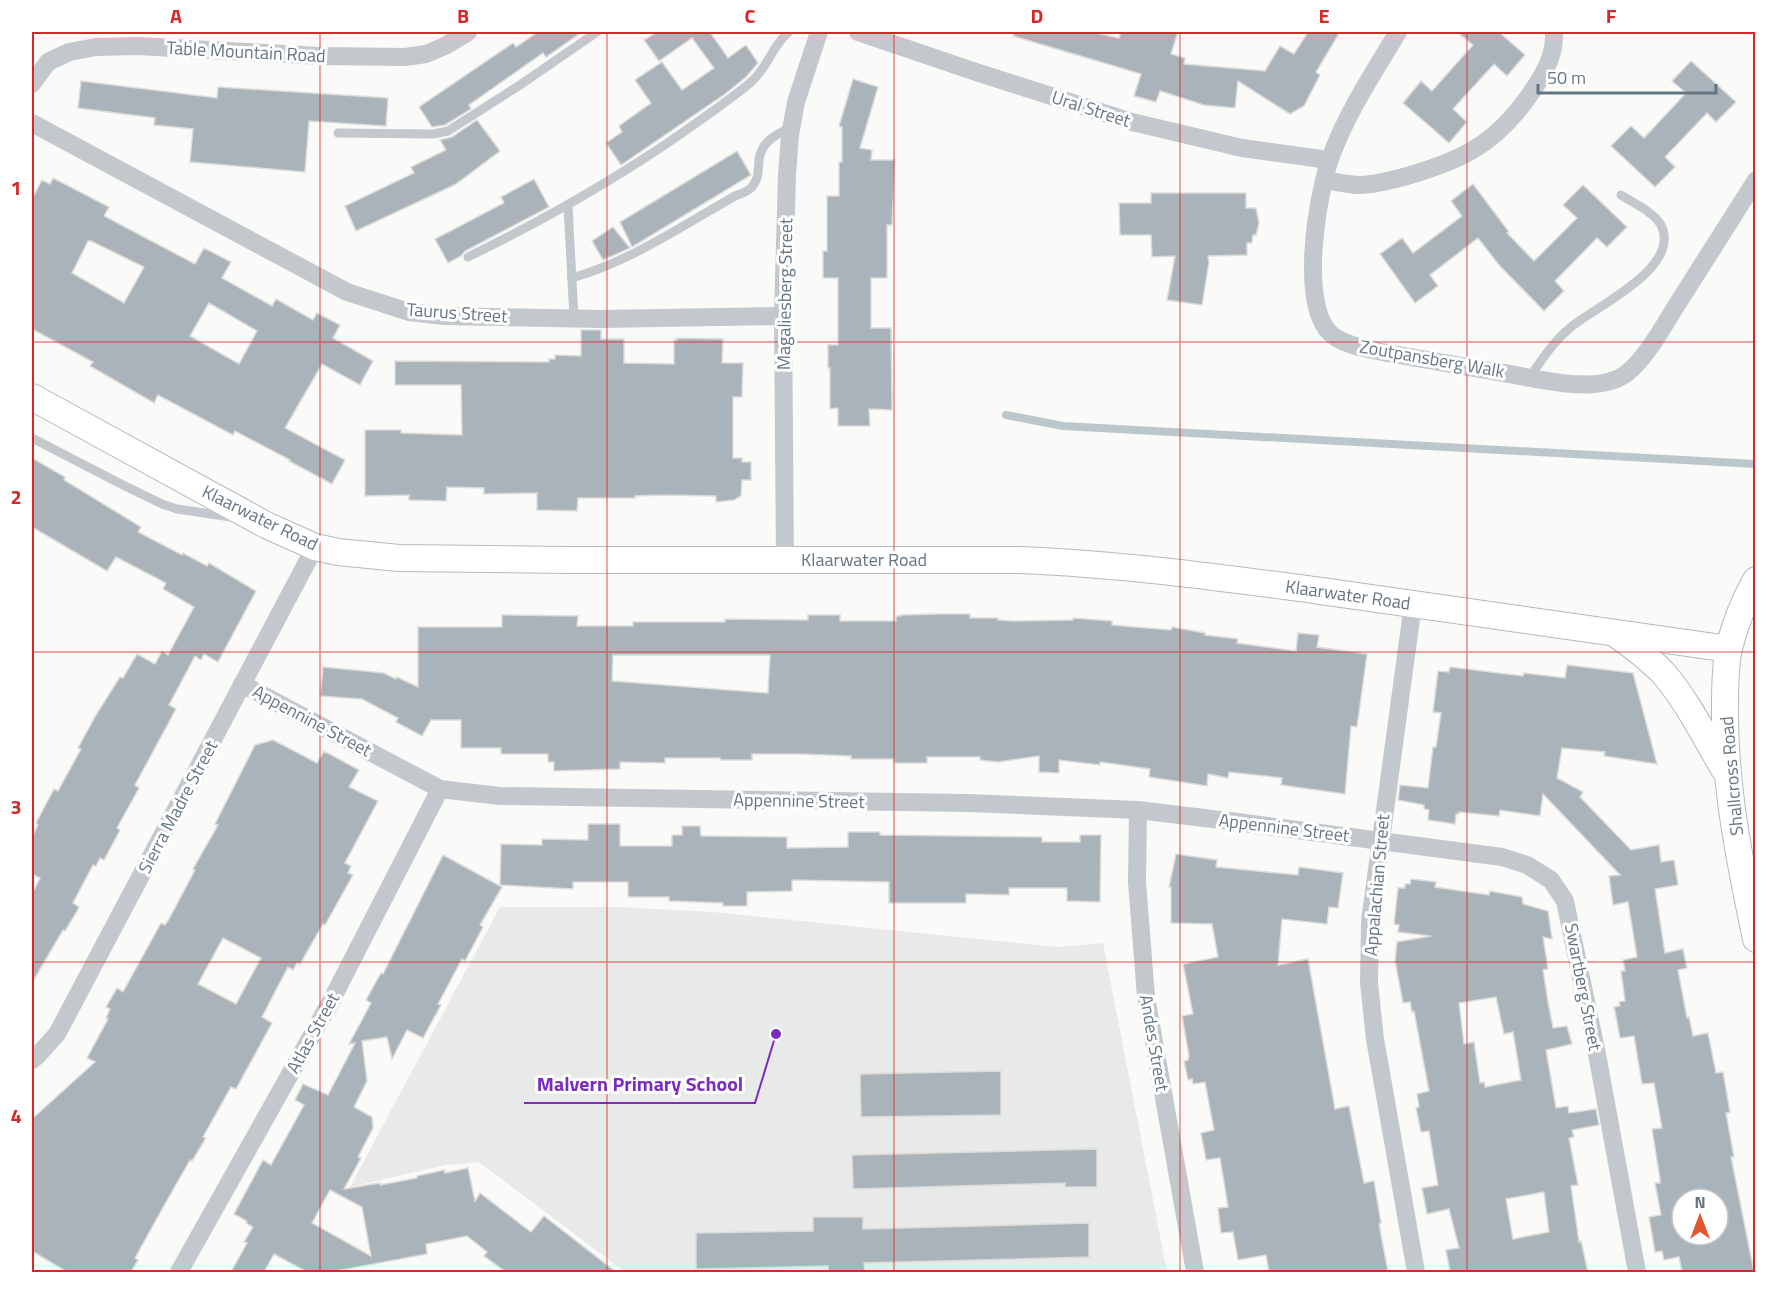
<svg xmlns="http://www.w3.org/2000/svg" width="1787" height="1304" font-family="'Titillium Web',sans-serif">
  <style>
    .built { fill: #e8e9e9 }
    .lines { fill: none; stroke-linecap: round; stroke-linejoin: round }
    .stream { stroke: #bbc7cb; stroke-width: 8 }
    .building { fill: #aab3b9; stroke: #dcdcda; stroke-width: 1.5; fill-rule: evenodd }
    .secondary-casing { stroke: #b3babf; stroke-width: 28 }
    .lane { stroke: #c3c8cc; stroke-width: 9 }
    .street { stroke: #c3c8cc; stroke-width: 18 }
    .secondary { stroke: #fff; stroke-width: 26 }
    .grid { fill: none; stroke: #d62828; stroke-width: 1.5; stroke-opacity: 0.55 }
    .labels { text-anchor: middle; stroke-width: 6; stroke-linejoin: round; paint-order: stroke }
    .street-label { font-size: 18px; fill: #657683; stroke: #fff }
    .leader { fill: none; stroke: #7b2cbf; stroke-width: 2 }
    .callout-dot { fill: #7b2cbf; stroke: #fff; stroke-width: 2 }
    .callout-label { font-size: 20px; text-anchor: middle; font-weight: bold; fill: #7b2cbf; stroke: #fff; stroke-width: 6; stroke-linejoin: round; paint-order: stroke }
    .neatline { fill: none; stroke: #d62828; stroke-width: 2 }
    .grid-label { font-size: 20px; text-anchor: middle; font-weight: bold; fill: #d62828 }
  </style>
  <rect width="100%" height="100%" fill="#fafaf8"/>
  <polygon class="built" points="500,907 618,907 713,912 1058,947 1103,943 1167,1272 625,1272 479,1162 446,1165 350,1187"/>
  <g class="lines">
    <polyline class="stream" points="1006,415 1063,426 1756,464"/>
  </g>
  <g class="building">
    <polygon points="538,32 582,32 546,57 543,53 469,105 471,109 445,125 432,127 419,107 513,43 516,47"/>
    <polygon points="657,32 710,32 728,58 746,45 758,63 746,77 725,94 621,165 606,143 622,132 619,126 651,103 635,80 662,62 682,90 714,68 692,38 659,61 644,40"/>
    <polygon points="1014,32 1092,32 1119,38 1121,32 1178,32 1171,54 1185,58 1184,64 1265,71 1280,46 1294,54 1308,32 1340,32 1316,72 1320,75 1304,106 1290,114 1238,81 1235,108 1204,105 1160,91 1156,102 1134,96 1141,74 1013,36"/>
    <polygon points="1457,32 1499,32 1525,55 1507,76 1494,64 1453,109 1467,122 1449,143 1403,103 1421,81 1432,91 1473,45"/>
    <polygon points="1691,61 1736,102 1716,122 1707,113 1665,157 1675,167 1655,187 1611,146 1631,126 1644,138 1686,93 1672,81"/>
    <polygon points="853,79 878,87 860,148 872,150 871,160 895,160 892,225 887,225 887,278 871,278 871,328 891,328 892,410 869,409 870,426 838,426 838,408 830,409 830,368 828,368 828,345 838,345 838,278 823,278 823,251 827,251 827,196 839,196 839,162 842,162 842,127 839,126"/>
    <polygon points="81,81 217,98 218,87 388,98 386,126 309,121 305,172 190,162 193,129 154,125 155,118 78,108"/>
    <polygon points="477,120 500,151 456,184 356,231 345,206 414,173 411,167 446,150 440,140 452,137"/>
    <polygon points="737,151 751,175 632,247 620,222"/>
    <path d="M53,178L109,207L104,216L195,264L204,248L231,262L222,278L272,306L276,299L313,320L317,313L340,325L333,338L373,361L360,385L322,364L285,428L345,460L332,484L289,461L290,460L235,431L233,435L158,395L154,403L90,366L93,362L32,329V199L42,180L50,184ZM88,241H91L144,267L124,303L72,273ZM209,303L257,331L239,364L190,336Z"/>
    <polygon points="534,179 549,207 465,251 461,256 448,263 435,239 504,203 501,197"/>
    <polygon points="1473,184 1509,232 1507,233 1534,261 1577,218 1563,205 1583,185 1627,227 1607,247 1597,238 1555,281 1564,291 1544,311 1499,265 1478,238 1430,275 1438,286 1415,303 1380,254 1402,238 1413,253 1462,216 1451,201"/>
    <polygon points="1151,193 1246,193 1246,208 1256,208 1259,223 1256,235 1253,235 1252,243 1247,243 1247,255 1208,256 1209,262 1202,305 1167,300 1175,256 1152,257 1151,235 1120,235 1119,203 1151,203"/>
    <polygon points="613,227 630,248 603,260 592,241"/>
    <polygon points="581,330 601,330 601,339 624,339 624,363 674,364 674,340 677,340 677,338 723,339 722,363 743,363 742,397 733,397 733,458 742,458 742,462 751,462 751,480 742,480 741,496 734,500 716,502 716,496 664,495 635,496 635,498 578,498 577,511 537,510 537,493 484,494 484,488 447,487 446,501 409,500 409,495 365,496 365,430 401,430 401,433 462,435 461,385 395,385 395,361 549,362 549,359 555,359 555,355 581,356"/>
    <polygon points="32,458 65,477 64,480 141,527 138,532 182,555 183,553 207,566 209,563 256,591 218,662 204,654 201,660 195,656 169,705 176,709 135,785 139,788 117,828 120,830 104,860 100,858 96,866 93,865 73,903 79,907 76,913 65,931 63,930 32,983 32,894 40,878 32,874 32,837 38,825 36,823 54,789 58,791 81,749 78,748 96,715 120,677 123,678 137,654 155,664 162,651 168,655 194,607 163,589 166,583 116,557 107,571 32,527"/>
    <path d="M938,614H970V618H998V620L1013,621L1073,620V618L1112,621V625L1171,630L1172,627L1205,633V635L1238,639L1237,643L1296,651L1298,633L1319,635L1317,647L1367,654L1357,727L1351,726L1345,794L1281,785L1282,778L1229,772L1228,778L1208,774L1207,786L1149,777L1150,769L1100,762V765L1059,760V773L1039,772V756L998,762L980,760V757H927V763H894V759H851V756L800,754H752V760H720V758H665V763L620,762V769L554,771V762H548V754H501V748H461V720H431L422,736L396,722L398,718L362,699L320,696L323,667L384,673L396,679L397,677L418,687V627H502V615L578,616L577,626H633V622H725V619L808,620V615H840V621H896V616H901V615ZM613,655H770L768,693L612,681Z"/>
    <path d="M1567,665L1633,673L1657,764L1604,756L1605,752L1562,748L1557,778L1583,792L1580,797L1631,850L1659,845L1661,862L1674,860L1678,885L1655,889L1665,953L1683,949L1687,968L1678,970L1687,1018L1689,1017L1693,1036L1708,1033L1716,1073L1723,1072L1730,1112L1726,1113L1734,1157H1731L1754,1272H1682L1679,1257L1664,1260L1662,1251L1655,1252L1649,1217L1661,1215L1655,1183H1660V1179L1652,1129L1662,1128L1654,1083L1642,1084L1634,1036L1620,1038L1615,1011L1614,1007L1620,1006L1619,1002L1625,1001L1621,971H1625L1623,960L1637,957L1628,902L1613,905L1609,876L1620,875L1543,794L1540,816L1500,810L1499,816L1459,812V814H1456L1455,824L1428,820L1429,810L1424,809V805L1398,800L1400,785L1428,788L1433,747H1436L1441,713L1433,712L1438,671L1449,672L1450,667L1523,676L1524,673L1565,678ZM1682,1199H1718V1235H1682Z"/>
    <path d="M273,740L317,763L324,751L359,770L349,787L378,801L345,863L351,866L348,873L353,875L325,925L323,924L300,964L297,963L293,970L288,967L262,1017L272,1023L236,1089L231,1087L203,1137L206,1138L192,1161L190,1160L161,1211L135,1258L138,1260L131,1272H67L32,1251V1119L95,1062L87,1058L108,1019L106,1018L110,1009L106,1007L117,988L123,992L161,923L165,925L169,919L195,870L193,869L218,825L215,824L255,745ZM223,938L261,958L236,1004L198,984Z"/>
    <polygon points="588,824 620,824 620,846 672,846 672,835 682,835 682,826 700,826 701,836 704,836 787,837 787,848 848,847 848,832 880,832 880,835 1042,837 1042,842 1080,842 1080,835 1101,835 1100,902 1067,901 1067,888 1009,888 1009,895 966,894 966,903 889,903 889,882 792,880 792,891 747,892 747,906 723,906 723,903 669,901 669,897 628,897 628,882 573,882 573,889 500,885 501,844 542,845 542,839 588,840"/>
    <polygon points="1176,854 1217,860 1216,867 1298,875 1299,867 1343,873 1338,908 1329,907 1327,924 1282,919 1278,965 1308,959 1335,1109 1349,1106 1364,1183 1374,1181 1381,1223 1379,1224 1388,1272 1269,1272 1266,1255 1238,1260 1233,1232 1221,1233 1218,1208 1228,1207 1220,1158 1206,1160 1201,1133 1214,1130 1205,1082 1193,1084 1192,1079 1188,1080 1184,1061 1188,1060 1189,1056 1182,1016 1193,1014 1183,964 1218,957 1212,924 1171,923 1171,887 1169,887"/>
    <path d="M443,855L502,887L480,925L483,927L465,961L462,959L438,1004L441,1005L423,1038L407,1030L392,1059L387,1037L362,1041L367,1081L354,1107L372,1117L373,1128L358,1157L361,1158L344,1189L380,1183V1185L417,1178V1176L444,1170L445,1173L468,1168L475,1201L480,1193L531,1232L544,1216L616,1272H506L484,1256L487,1252L467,1236L426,1244L427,1254L331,1272H307L274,1254L264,1272H231L247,1243L244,1242L253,1227L246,1223L247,1221L234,1214L263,1160L271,1165L304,1105L295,1100L303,1084L328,1095L355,1043L349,1044L371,1003L366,1000L381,973L383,974ZM330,1190L362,1207L371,1256L312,1223Z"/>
    <path d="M1411,879L1436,882L1435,887L1489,895L1490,891L1522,897L1523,904L1548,911L1552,939L1543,937L1548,969L1543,970L1548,1002L1553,1028L1567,1026L1572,1044L1546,1050L1556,1108L1568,1106L1569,1113L1596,1109L1599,1125L1572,1130L1574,1137L1569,1138L1578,1185L1571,1186L1579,1242L1581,1241L1588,1272H1450L1446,1250L1459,1248L1449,1209L1427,1214L1422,1188L1438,1185L1429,1131L1421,1132L1416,1108L1419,1107L1417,1094L1429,1091L1414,1011L1412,1012L1410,1002L1403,1003L1395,961L1397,942L1431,936L1398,932L1399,925L1394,924L1398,888H1405V884H1410ZM1496,997L1504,1034L1513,1032L1521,1080L1485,1087L1484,1082L1480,1083L1474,1042L1464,1044L1459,1003ZM1544,1192L1549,1232L1513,1239L1506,1199Z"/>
    <polygon points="1001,1071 1001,1115 861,1117 860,1074"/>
    <polygon points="1097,1149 1097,1187 1065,1187 1065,1183 853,1189 852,1155"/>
    <polygon points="813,1217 863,1217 863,1229 1089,1223 1089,1257 864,1263 865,1272 828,1272 828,1266 696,1269 696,1233 813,1231"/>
  </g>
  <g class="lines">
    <g class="secondary-casing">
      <g id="secondary">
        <path d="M32,397L266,525L315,547L338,552L399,558L569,560H1020C1119,564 1216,577 1314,590C1453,609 1591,630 1729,649"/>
        <path d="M1756,580C1744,601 1735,624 1729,648C1725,666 1725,688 1725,707C1724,785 1740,863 1756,939"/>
        <path d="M1617,635C1634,647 1650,659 1664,674C1688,702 1705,737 1724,769"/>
      </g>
    </g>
    <g class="lane">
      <polyline points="338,133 433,134 448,131 520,85 597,32"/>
      <polyline points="568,206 574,318"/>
      <path d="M468,257C544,220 616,179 685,131C707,115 730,100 751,82C768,68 772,45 789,32"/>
      <path d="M572,278C631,261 682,226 735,196C740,194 748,192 752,187C759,179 758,170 759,160C761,142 776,134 791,128"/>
      <path d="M1530,377C1542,359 1554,341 1571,327C1596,306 1682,268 1661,225C1654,212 1633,203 1621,195"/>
      <polyline points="32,438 121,484 162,504 177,509 231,517"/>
    </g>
    <g class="street">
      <polyline points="858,32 976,72 1132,122 1242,148 1329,160"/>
      <path d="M1398,32C1374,72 1346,114 1330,159C1317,197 1297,313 1335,337C1350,347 1370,349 1387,353C1426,360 1464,366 1503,373C1537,378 1598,396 1627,373C1647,357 1664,325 1678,303C1704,262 1730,221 1756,180"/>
      <polyline points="32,84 48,62 69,52 96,47 137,46 321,56 405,57 426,54 445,46 468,32"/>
      <polyline points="32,123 347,292 409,312 444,316 601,319 783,316"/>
      <path d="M1325,180C1337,182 1350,185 1361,185C1391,183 1445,166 1471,151C1496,137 1517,114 1533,90C1545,72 1555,55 1554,32"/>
      <polyline points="785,560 783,316 787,175 790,135 796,102 819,32"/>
      <polyline points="1413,604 1370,921 1369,983 1375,1039 1416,1272"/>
      <polyline points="242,684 440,789 500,796 968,803 1138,810 1237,822 1502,857 1527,865 1551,880 1565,901 1597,1054 1637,1272"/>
      <polyline points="1138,810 1137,882 1146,997 1195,1272"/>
      <polyline points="32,1060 38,1055 57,1034 315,547"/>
      <polyline points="179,1272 330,1003 440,789"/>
    </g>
    <use href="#secondary" class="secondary"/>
  </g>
  <path class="grid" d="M320,32V1272M607,32V1272M894,32V1272M1180,32V1272M1467,32V1272M32,342H1756M32,652H1756M32,962H1756"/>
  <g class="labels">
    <g class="street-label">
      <text transform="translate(246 52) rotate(3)" y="6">Table Mountain Road</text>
      <text transform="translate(1091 109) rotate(18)" y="6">Ural Street</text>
      <text transform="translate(785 294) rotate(-89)" y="6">Magaliesberg Street</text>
      <text transform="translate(457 313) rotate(4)" y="6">Taurus Street</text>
      <text transform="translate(1432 359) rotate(10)" y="6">Zoutpansberg Walk</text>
      <text transform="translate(260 518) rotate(26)" y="6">Klaarwater Road</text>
      <text x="864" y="566">Klaarwater Road</text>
      <text transform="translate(1348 595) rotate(8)" y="6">Klaarwater Road</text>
      <text transform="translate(312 721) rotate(28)" y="6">Appennine Street</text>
      <text transform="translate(1732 776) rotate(-95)" y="6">Shallcross Road</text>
      <text transform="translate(799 801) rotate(1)" y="6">Appennine Street</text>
      <text transform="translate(178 807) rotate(-62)" y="6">Sierra Madre Street</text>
      <text transform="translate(1284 828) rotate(7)" y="6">Appennine Street</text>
      <text transform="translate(1377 885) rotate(-85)" y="6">Appalachian Street</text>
      <text transform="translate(1583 987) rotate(79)" y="6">Swartberg Street</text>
      <text transform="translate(313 1033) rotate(-61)" y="6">Atlas Street</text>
      <text transform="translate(1154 1043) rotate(80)" y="6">Andes Street</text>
    </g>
  </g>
  <path class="leader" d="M776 1034L755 1103H524"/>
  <circle class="callout-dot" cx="776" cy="1034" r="6"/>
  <g class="callout-label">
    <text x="640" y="1091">Malvern Primary School</text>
  </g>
  <rect width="1787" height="1304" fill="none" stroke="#ffffff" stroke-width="66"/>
  <g transform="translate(1700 1217)"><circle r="28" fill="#ffffff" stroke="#c1c8cd" stroke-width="1.5"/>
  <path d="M0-4.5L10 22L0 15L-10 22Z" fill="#e4572e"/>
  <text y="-9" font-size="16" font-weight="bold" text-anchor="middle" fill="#657683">N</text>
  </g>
  <path d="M1538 84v9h178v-9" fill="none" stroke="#657683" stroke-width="3"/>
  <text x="1547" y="84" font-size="18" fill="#657683" stroke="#ffffff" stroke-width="4.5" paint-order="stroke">50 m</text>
  <rect x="33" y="33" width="1721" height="1238" class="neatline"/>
  <g class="grid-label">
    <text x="176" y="23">A</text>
    <text x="463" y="23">B</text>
    <text x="750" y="23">C</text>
    <text x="1037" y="23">D</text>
    <text x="1324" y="23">E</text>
    <text x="1611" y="23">F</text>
    <text x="16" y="195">1</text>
    <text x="16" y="504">2</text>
    <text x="16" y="814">3</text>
    <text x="16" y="1123">4</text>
  </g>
</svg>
